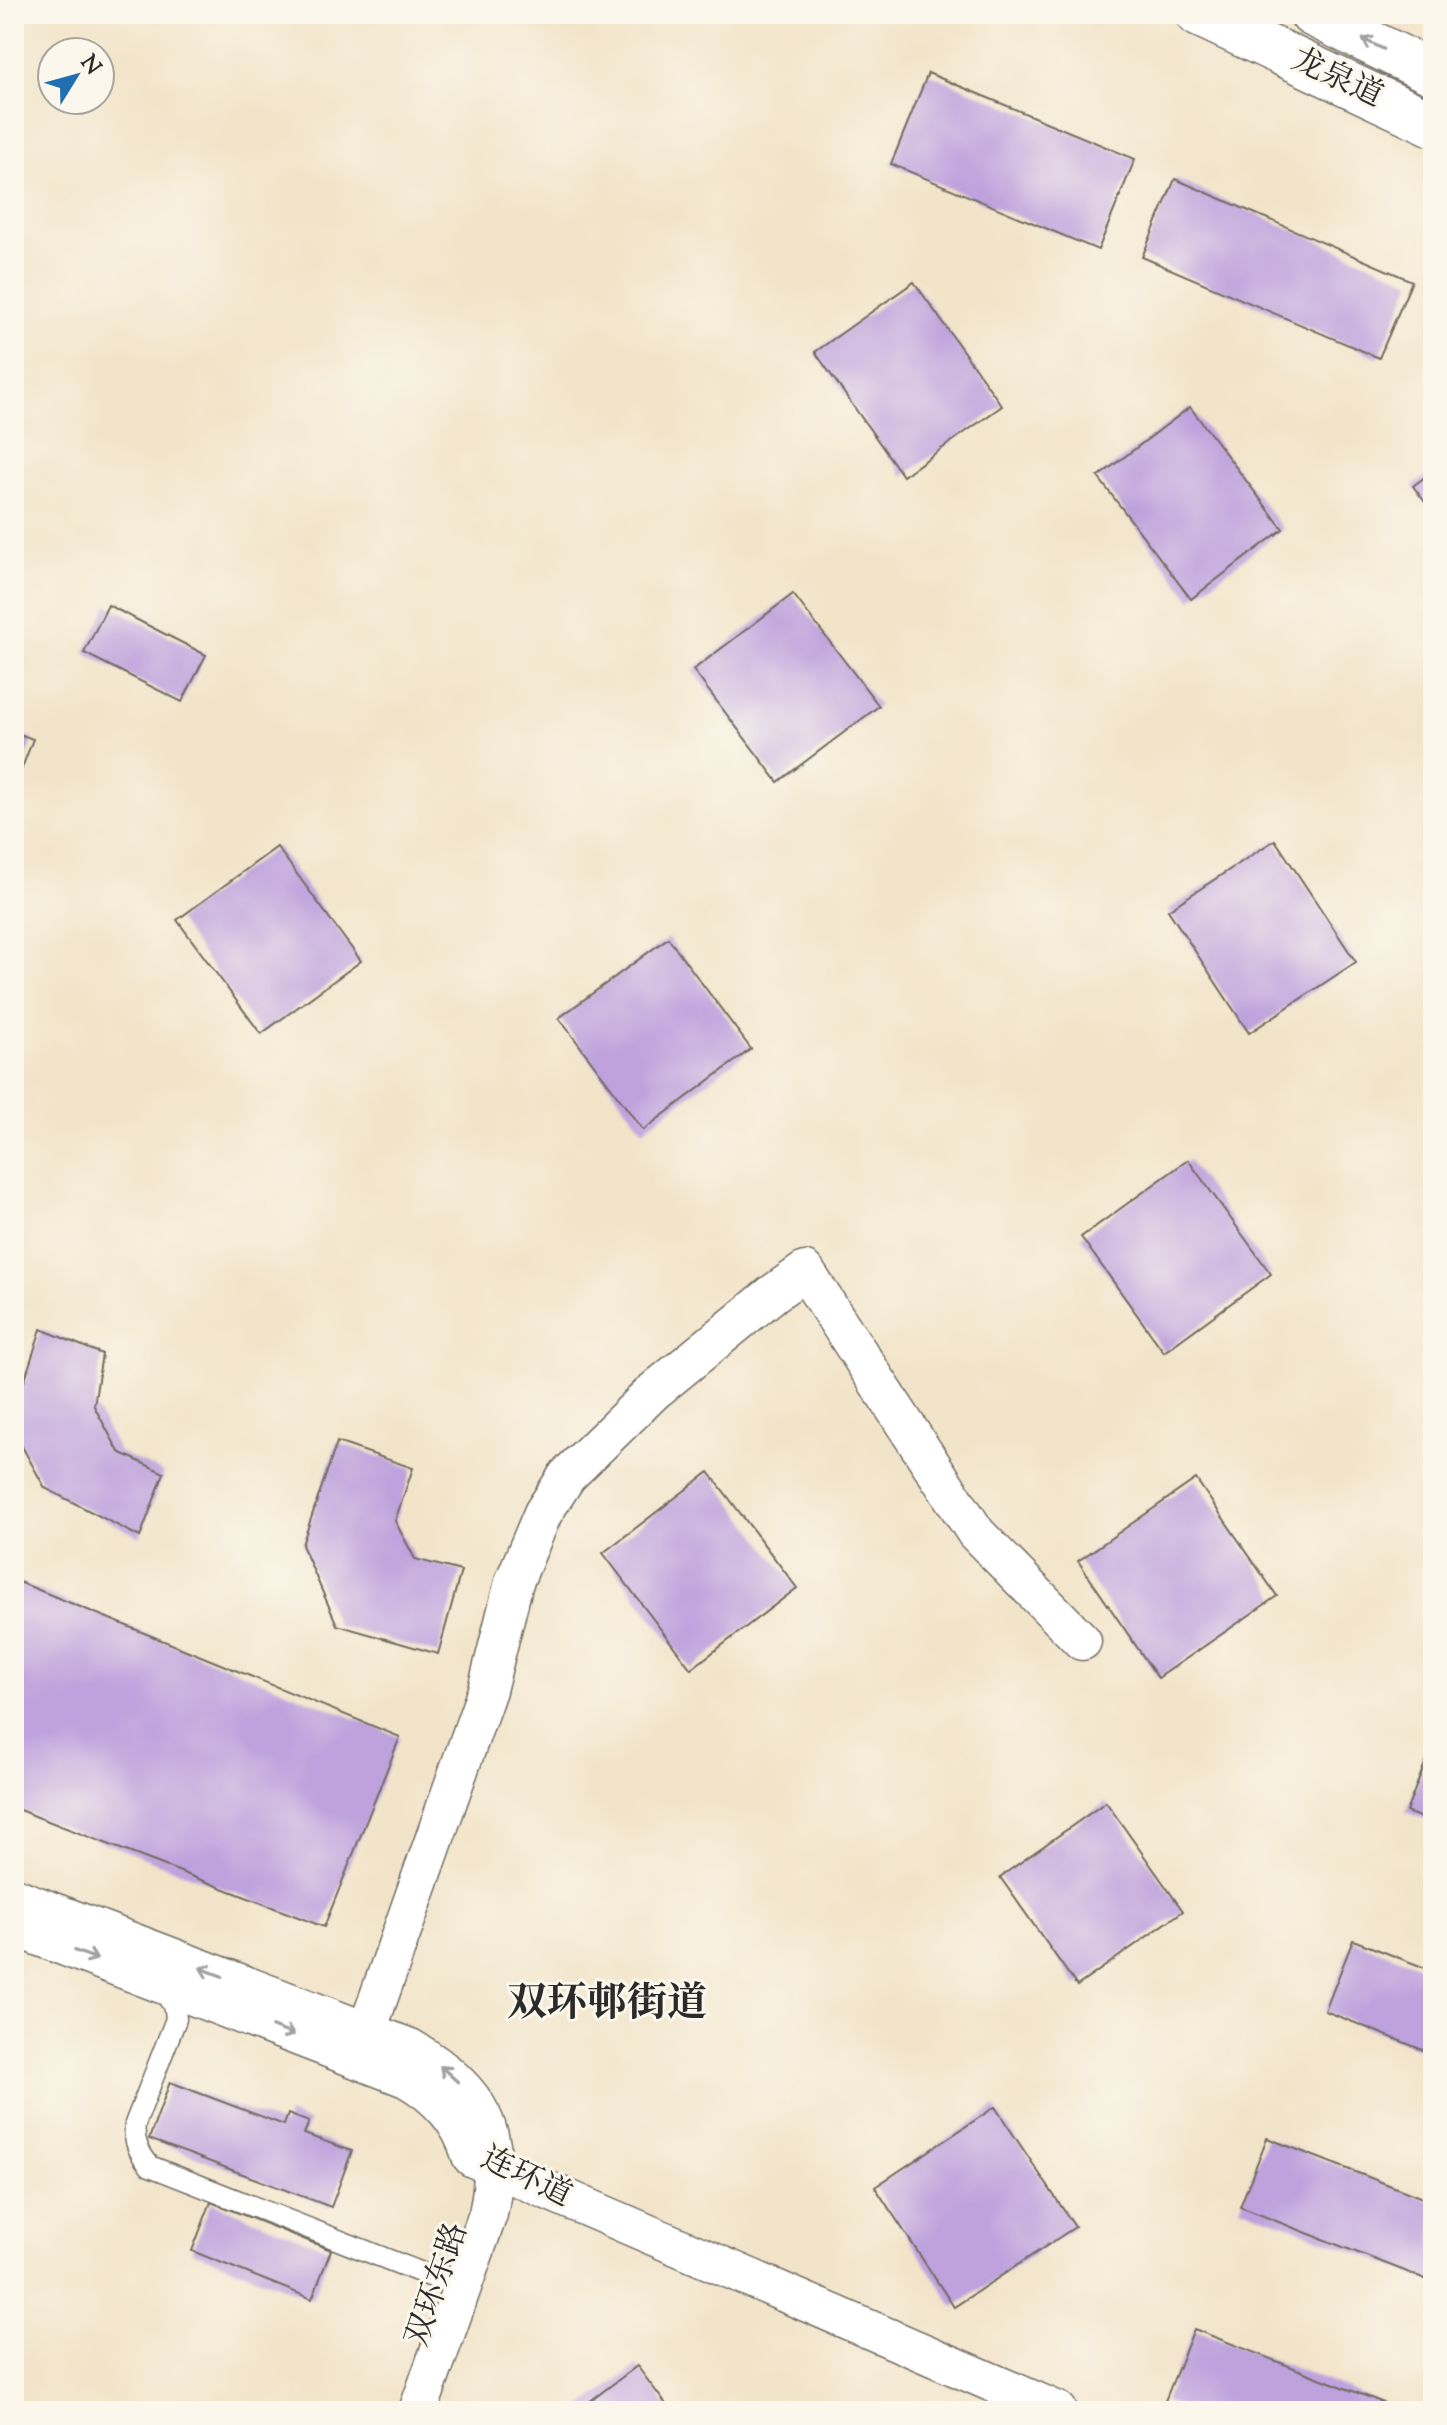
<svg xmlns="http://www.w3.org/2000/svg" width="1447" height="2425" font-family="'Sorts Mill Goudy','Noto Serif SC',serif">
<style>
.building{fill:#bea1dd}
.lines{fill:none;stroke-linecap:round;stroke-linejoin:round}
.service-casing{stroke:#716c62;stroke-width:23}
.minor-casing{stroke:#716c62;stroke-width:41}
.tertiary-casing{stroke:#716c62;stroke-width:47}
.service{stroke:#fff;stroke-width:20}
.minor{stroke:#fff;stroke-width:38}
.tertiary{stroke:#fff;stroke-width:44}
.oneway{stroke:#a0a0a0}
.labels{text-anchor:middle;dominant-baseline:central;stroke-width:6;stroke-linejoin:round;paint-order:stroke}
.street-label{font-size:32px;fill:#2b2b2b;stroke:#fbf7ec}
.district-label{font-size:40px;font-weight:bold;fill:#2b2b2b;stroke:#fbf7ec}
</style>
<rect width="100%" height="100%" fill="#fbf7ec"/>
<filter id="ink" filterUnits="userSpaceOnUse"><feTurbulence type="fractalNoise" baseFrequency=".0125" numOctaves="2"/><feDisplacementMap in="SourceGraphic" scale="16" xChannelSelector="R" yChannelSelector="G"/><feConvolveMatrix kernelMatrix="1 2 1 2 8 2 1 2 1" color-interpolation-filters="sRGB"/></filter>
<filter id="wash" filterUnits="userSpaceOnUse"><feTurbulence type="fractalNoise" baseFrequency=".006" numOctaves="4" result="noise"/><feDisplacementMap in="SourceGraphic" scale="32" xChannelSelector="R" yChannelSelector="G"/><feGaussianBlur stdDeviation="1.8" result="paint"/><feColorMatrix in="noise" values="0 0 0 0 0 0 0 0 0 0 0 0 0 0 0 0 0 1.4 0 .05"/><feComposite in="paint" operator="in"/></filter>
<g filter="url(#wash)">
<rect width="100%" height="100%" fill="#f2e4c9"/>
<g id="blocks">
<g class="building">
<polygon points="928,73 1135,159 1098,250 891,164"/>
<polygon points="1175,179 1412,281 1379,358 1142,257"/>
<polygon points="914,282 1002,406 903,476 815,352"/>
<polygon points="1190,407 1283,529 1191,599 1098,477"/>
<polygon points="1433,471 1433,513 1413,486"/>
<polygon points="793,594 879,706 778,782 693,670"/>
<polygon points="108,605 206,655 182,702 84,653"/>
<polygon points="14,732 33,739 14,789"/>
<polygon points="1275,840 1356,962 1249,1033 1168,910"/>
<polygon points="277,847 361,961 261,1034 177,920"/>
<polygon points="668,938 751,1049 643,1130 559,1018"/>
<polygon points="1188,1160 1271,1274 1164,1352 1081,1237"/>
<polygon points="41,1329 102,1354 94,1406 119,1452 164,1473 140,1537 45,1488 14,1432 14,1413"/>
<polygon points="337,1442 413,1468 395,1521 415,1559 461,1571 438,1654 337,1625 302,1545"/>
<polygon points="709,1472 797,1588 691,1669 603,1553"/>
<polygon points="1196,1479 1277,1596 1158,1678 1078,1561"/>
<polygon points="14,1580 400,1737 324,1927 14,1808"/>
<polygon points="1433,1743 1433,1822 1406,1812"/>
<polygon points="1106,1802 1183,1911 1077,1986 1000,1877"/>
<polygon points="1353,1940 1433,1971 1433,2054 1325,2011"/>
<polygon points="170,2082 284,2125 288,2114 309,2122 304,2134 352,2151 331,2207 149,2139"/>
<polygon points="995,2107 1075,2227 954,2307 875,2187"/>
<polygon points="1267,2138 1433,2202 1433,2282 1240,2207"/>
<polygon points="211,2202 331,2250 312,2299 192,2251"/>
<polygon points="1194,2329 1404,2411 1190,2411 1165,2401"/>
<polygon points="637,2366 671,2411 577,2411"/>
</g>
</g>
</g>
<g filter="url(#ink)">
<use href="#blocks" fill-opacity="0" stroke="#716c62" stroke-width="2"/>
<g class="lines">
<g class="service-casing">
<path id="service" d="M163 1989 175 2009 176 2019 135 2124C133 2141 139 2153 150 2166L440 2280 456 2276 467 2267"/>
</g>
<g class="minor-casing">
<g id="minor">
<path d="M14 1897 410 2048C480 2088 505 2133 488 2214L418 2411"/>
<path d="M14 1927 406 2078C438 2096 461 2121 471 2156"/>
<polyline points="357,2059 487,1690 514,1582 543,1513 567,1476 654,1391 774,1293 805,1271 976,1533 1082,1641"/>
<polyline points="473,2158 1058,2411"/>
</g>
</g>
<g class="tertiary-casing">
<g id="tertiary">
<polyline points="1198,14 1433,124"/>
<polyline points="1312,14 1433,73"/>
</g>
</g>
<use href="#service" class="service"/>
<use href="#minor" class="minor"/>
<use href="#tertiary" class="tertiary"/>
</g>
<defs><path id="oneway-shaft" d="M-6 0H5M1.5-3L5.5 0L1.5 3" fill="none" stroke-width="1.6" stroke-linecap="round" stroke-linejoin="round" transform="scale(2)"/></defs>
<g class="oneway">
<use href="#oneway-shaft" transform="translate(1373 44) rotate(-154)"/>
<use href="#oneway-shaft" transform="translate(86 1955) rotate(21)"/>
<use href="#oneway-shaft" transform="translate(211 1972) rotate(-159)"/>
<use href="#oneway-shaft" transform="translate(283 2031) rotate(21)"/>
<use href="#oneway-shaft" transform="translate(449 2074) rotate(-138)"/>
</g>
</g>
<g class="labels">
<g class="street-label">
<text transform="translate(1337 79) rotate(25)">龙泉道</text>
<text transform="translate(526 2178) rotate(26)">连环道</text>
<text transform="translate(438 2285) rotate(-71)">双环东路</text>
</g>
<g class="district-label">
<text x="607" y="2005">双环邨街道</text>
</g>
</g>
<rect width="1447" height="2425" fill="none" stroke="#fbf7ec" stroke-width="48"/>
<g transform="translate(76 76) rotate(53)"><circle r="38" fill="#fbf7ec" stroke="#a8a59f" stroke-width="2"/>
<path d="M0-6L14 30L0 20L-14 30Z" fill="#1f6fb2"/>
<text y="-12" font-size="22" font-weight="bold" text-anchor="middle" fill="#2b2b2b">N</text>
</g>
</svg>
